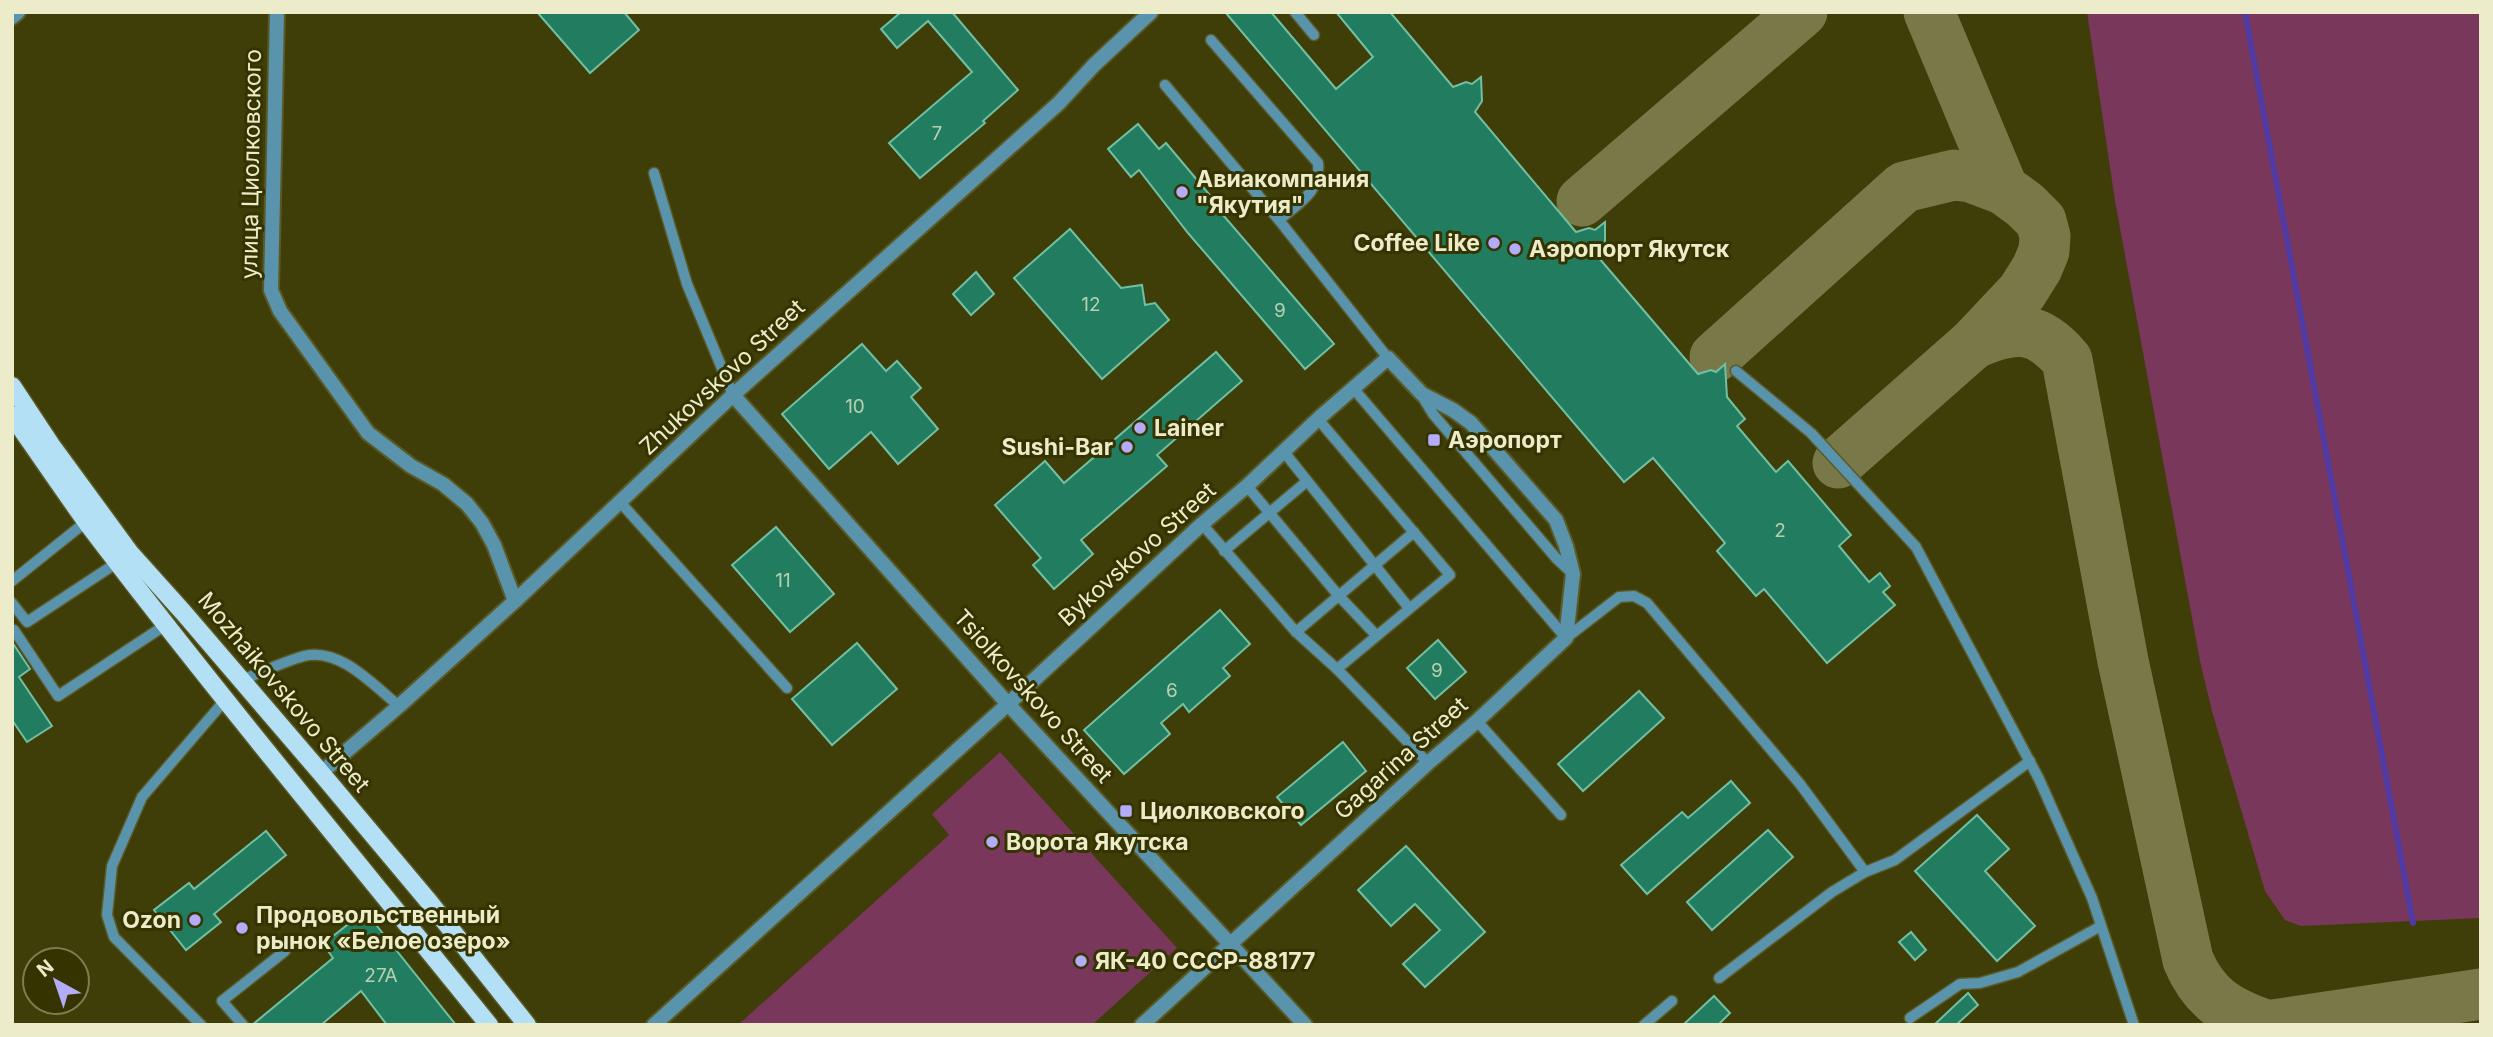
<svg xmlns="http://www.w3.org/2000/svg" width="2493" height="1037" font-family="Inter,sans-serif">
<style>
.green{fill:#79375c}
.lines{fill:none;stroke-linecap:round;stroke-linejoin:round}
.stream{stroke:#513ba2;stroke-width:6}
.taxiway{stroke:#787849;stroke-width:51}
.building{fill:#217c60;stroke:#72c0a3;stroke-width:2}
.lane-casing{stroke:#5b5a27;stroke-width:13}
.street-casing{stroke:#5b5a27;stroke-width:18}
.primary-casing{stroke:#5b5a27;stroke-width:21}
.lane{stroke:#5993ac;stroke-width:10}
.street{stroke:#5993ac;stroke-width:14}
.primary{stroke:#b4e0f5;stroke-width:18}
.poi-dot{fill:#b4acf9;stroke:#353400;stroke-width:2.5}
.labels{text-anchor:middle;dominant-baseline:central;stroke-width:6;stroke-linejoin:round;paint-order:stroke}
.number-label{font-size:19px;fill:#b9d0b0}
.street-label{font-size:23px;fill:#ececcb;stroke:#353400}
.poi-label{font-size:23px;font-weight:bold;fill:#ececcb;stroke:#353400;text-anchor:start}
</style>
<rect width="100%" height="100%" fill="#3f3e08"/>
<g class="green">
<polygon points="2087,12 2481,12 2481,918 2301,926 2285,920 2265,891 2212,711 2200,661 2115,201"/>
<polygon points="1000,752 1177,948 1092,1025 738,1025 949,835 932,814"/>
</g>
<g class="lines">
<polyline class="stream" points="2245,12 2413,923"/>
<g class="taxiway">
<polyline points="1582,201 1802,12"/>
<path d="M1973 344C2013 326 2037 324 2067 360L2123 661 2188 960C2204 998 2227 1012 2265 1025"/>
<polyline points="1715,357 1904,187 1954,175 1971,177 2003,189"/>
<polyline points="1838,463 1973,344 2022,292 2037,268 2044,251 2045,236 2041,221 2025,205 2003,189 1929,12"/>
<polyline points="2273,1025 2481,994"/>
</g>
</g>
<g class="building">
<polygon points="537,12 624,12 639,30 590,73"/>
<polygon points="901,12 952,12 1018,90 983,121 985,123 920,178 889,143 972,72 928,21 897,48 881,29"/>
<polygon points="1225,12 1271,12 1336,89 1373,57 1336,12 1390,12 1453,87 1466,82 1472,84 1481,77 1482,101 1475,112 1576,232 1589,228 1595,230 1605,222 1605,247 1599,258 1698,374 1711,370 1716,372 1725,364 1727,397 1745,419 1737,426 1776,472 1788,461 1851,535 1839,546 1869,582 1880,573 1890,586 1883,592 1895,605 1827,663 1764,589 1756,596 1717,551 1725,543 1653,458 1624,482"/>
<polygon points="1138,124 1159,149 1166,143 1219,206 1217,208 1334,344 1305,369 1188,233 1139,170 1131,177 1108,149"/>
<polygon points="1070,229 1121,288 1142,285 1145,305 1155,303 1169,320 1102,379 1014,278"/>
<polygon points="976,272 994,294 971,315 953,294"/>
<polygon points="862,344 886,371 897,361 921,388 911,397 938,429 898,464 871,432 829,469 782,414"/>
<polygon points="1216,352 1242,381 1157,455 1167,466 1081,540 1093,554 1054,589 1033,565 1041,558 995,505 1045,461 1064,483"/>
<polygon points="776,527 834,594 790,632 732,565"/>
<polygon points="1220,610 1250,644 1223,668 1230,676 1189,712 1183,704 1161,723 1170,734 1124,774 1084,730"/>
<polygon points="1438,640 1466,672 1435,699 1407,668"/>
<polygon points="12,642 30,669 19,677 52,726 27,742 12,720"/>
<polygon points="857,643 897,689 832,745 792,699"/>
<polygon points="1639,691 1664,718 1583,791 1558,764"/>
<polygon points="1343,742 1366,771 1301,825 1277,797"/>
<polygon points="1731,781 1750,803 1647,894 1621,865 1682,812 1688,818"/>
<polygon points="1977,815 2009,849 1985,871 2035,926 1997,961 1915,871"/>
<polygon points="1768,830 1793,857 1712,930 1687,902"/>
<polygon points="266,831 286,855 214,914 221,922 186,950 154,910 189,883 194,889"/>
<polygon points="1406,846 1485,932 1425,987 1403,964 1440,930 1415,904 1391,926 1358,890"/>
<polygon points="365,911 456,1025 387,1025 361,991 321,1025 252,1025 333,958 323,944"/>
<polygon points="1911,932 1926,950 1915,960 1899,942"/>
<polygon points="1968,993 1978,1005 1956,1025 1934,1025"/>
<polygon points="1714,996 1730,1013 1718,1025 1683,1025"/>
</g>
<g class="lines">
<g class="lane-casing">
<g id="lane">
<polyline points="1295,12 1314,35"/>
<path d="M1211 40 1318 163C1321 192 1299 203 1279 220"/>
<polyline points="1165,85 1279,220 1388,358"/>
<polyline points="654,173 687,284 733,395"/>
<polyline points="1736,371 1811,433 1916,547 2039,779 2092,898 2134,1025"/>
<polyline points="1353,388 1566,638 1619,597 1634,596 1647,603 1800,784 1865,872"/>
<polyline points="1422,396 1433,414 1556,558 1573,574"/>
<polyline points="1318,419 1450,575 1337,669"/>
<polyline points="1284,452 1409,608"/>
<polyline points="1247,486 1338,595 1376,635"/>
<polyline points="620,502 787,688"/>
<polyline points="1202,524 1296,632 1337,669 1428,763"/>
<polyline points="1224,551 1306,482"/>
<polyline points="12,581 87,521"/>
<polyline points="12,603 27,622 118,562"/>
<polyline points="14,630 58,696 167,624"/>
<polyline points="1296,632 1414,532"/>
<path d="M242 680C262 672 283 662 304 656 340 647 374 686 399 706"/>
<polyline points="1477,721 1561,815"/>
<polyline points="1719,978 1832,892 1865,872 1895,860 2030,761"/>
<polyline points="1910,1018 1960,984 1980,983 2018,972 2101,926"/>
<polyline points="201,1025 114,937 107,915 112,866 142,797 226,699"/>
<polyline points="243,1025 222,1001 285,951"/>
<polyline points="1644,1025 1672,1001"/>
</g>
</g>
<g class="street-casing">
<g id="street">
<polyline points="277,12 271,290 280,311 368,433 411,466 443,484 467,504 482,523 494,545 515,601"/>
<polyline points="12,17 18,12"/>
<polyline points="733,395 1008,704 1305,1025"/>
<polyline points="321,773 399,706 515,601 733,395 1059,103 1094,65 1151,12"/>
<polyline points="654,1025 1008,704 1202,524 1247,486 1318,419 1388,358 1422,394 1453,410 1471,423 1556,520 1566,546 1573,574 1566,638 1477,721 1428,763 1142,1025"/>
</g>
</g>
<g class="primary-casing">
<g id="primary">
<polyline points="12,386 51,445 130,553 183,612 321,773 430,903 527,1025"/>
<path d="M12 415C37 451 62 488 88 524 217 694 355 859 489 1025"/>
</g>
</g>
<use href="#lane" class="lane"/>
<use href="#street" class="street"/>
<use href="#primary" class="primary"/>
</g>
<g class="poi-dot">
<circle cx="1182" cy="192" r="7"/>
<circle cx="1494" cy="243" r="7"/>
<circle cx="1515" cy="249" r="7"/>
<circle cx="1140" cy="428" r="7"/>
<rect x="1427" y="433" width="14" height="14" rx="3.5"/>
<circle cx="1127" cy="447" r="7"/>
<rect x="1119" y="804" width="14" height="14" rx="3.5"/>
<circle cx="992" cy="842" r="7"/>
<circle cx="195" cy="920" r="7"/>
<circle cx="242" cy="928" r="7"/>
<circle cx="1081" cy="961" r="7"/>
</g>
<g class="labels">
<g class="number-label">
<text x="937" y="133">7</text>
<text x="1091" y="304">12</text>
<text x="1280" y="310">9</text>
<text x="855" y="406">10</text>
<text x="1780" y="530">2</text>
<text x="783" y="580">11</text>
<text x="1437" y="670">9</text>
<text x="1172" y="690">6</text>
<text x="381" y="975">27А</text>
</g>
<g class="street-label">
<text transform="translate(251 164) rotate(-89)">улица Циолковского</text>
<text transform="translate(722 377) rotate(-43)">Zhukovskovo Street</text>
<text transform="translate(1137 554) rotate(-42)">Bykovskovo Street</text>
<text transform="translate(284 692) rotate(50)">Mozhaikovskovo Street</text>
<text transform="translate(1033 696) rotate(48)">Tsiolkovskovo Street</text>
<text transform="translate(1401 758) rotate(-42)">Gagarina Street</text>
</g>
<g class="poi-label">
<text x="1196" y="179">Авиакомпания<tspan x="1196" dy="26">"Якутия"</tspan></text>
<text x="1480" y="243" text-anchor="end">Coffee Like</text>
<text x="1529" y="249">Аэропорт Якутск</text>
<text x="1154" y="428">Lainer</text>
<text x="1448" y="440">Аэропорт</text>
<text x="1113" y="447" text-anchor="end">Sushi-Bar</text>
<text x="1140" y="811">Циолковского</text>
<text x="1006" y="842">Ворота Якутска</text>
<text x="256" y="915">Продовольственный<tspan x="256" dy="26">рынок «Белое озеро»</tspan></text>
<text x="181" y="920" text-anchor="end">Ozon</text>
<text x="1095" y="961">ЯК-40 СССР-88177</text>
</g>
</g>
<rect width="2493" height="1037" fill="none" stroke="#ececcb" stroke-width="28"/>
<g transform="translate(56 981) rotate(320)"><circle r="33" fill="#353400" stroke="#7e7e51" stroke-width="2"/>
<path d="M0-5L12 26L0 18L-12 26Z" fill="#b4acf9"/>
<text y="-10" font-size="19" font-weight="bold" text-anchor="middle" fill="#ececcb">N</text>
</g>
</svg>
